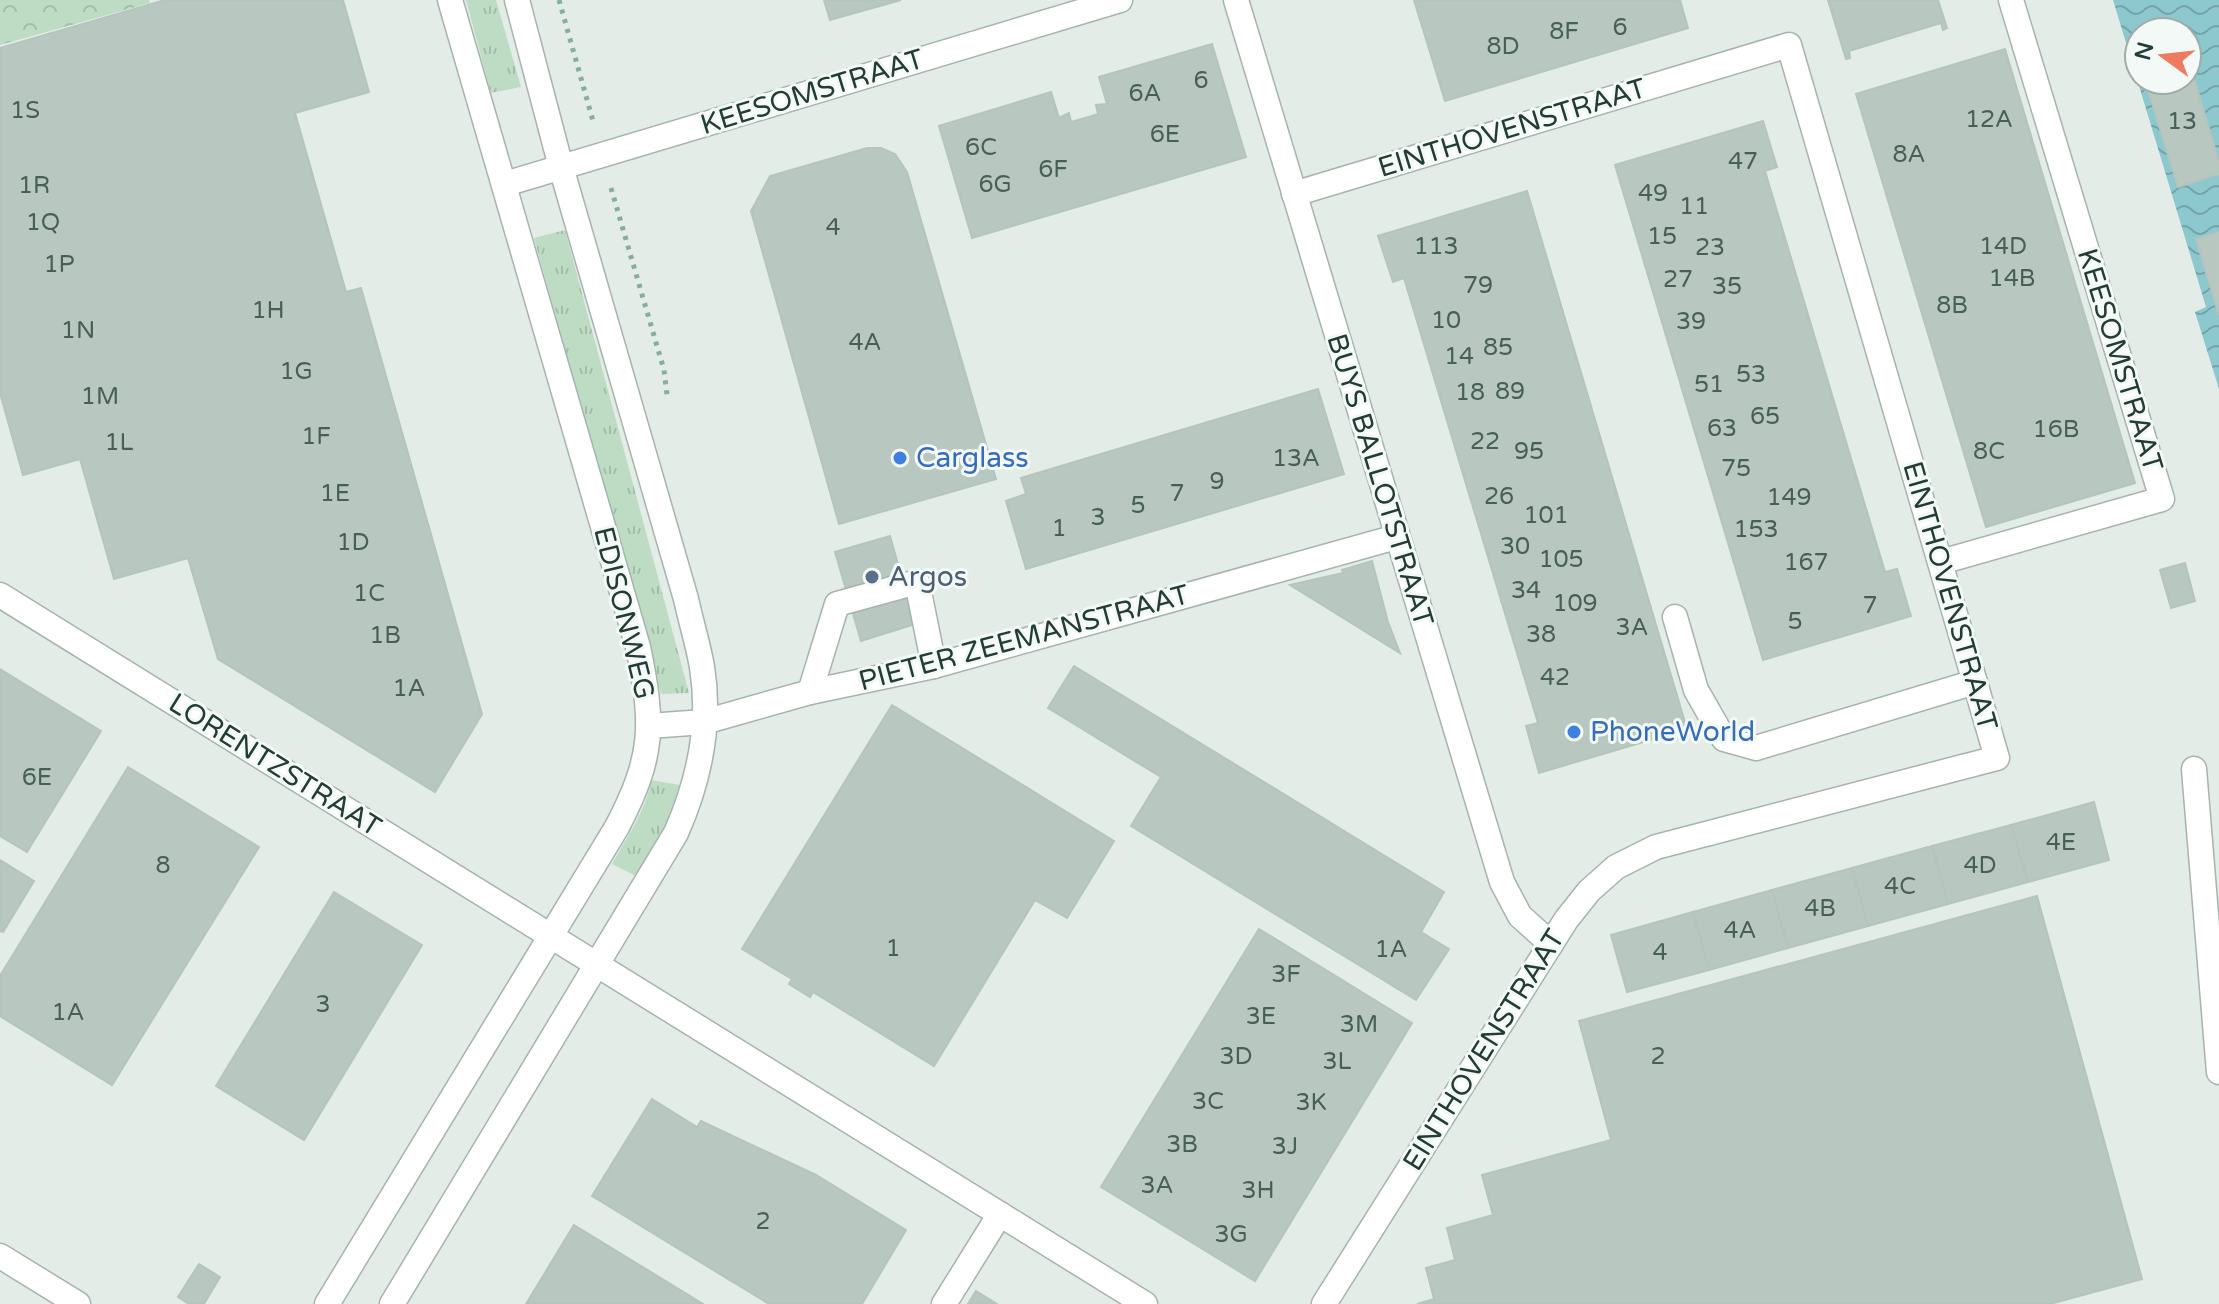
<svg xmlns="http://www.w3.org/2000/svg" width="2219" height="1304" font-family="'Varela Round',sans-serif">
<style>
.grass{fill:url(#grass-tufts)}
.forest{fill:url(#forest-crowns)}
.water{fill:url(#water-waves);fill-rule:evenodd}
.building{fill:#b8c7c0;stroke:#b5c5be;stroke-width:2}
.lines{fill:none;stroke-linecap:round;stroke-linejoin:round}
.minor-casing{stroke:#a6b4ae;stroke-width:27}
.path{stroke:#85ae9f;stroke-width:5;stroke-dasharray:4 6;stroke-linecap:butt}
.minor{stroke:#fff;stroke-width:24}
.shop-dot{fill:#3f7fe0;stroke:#f3f9f6;stroke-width:3}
.service-dot{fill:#5c6f8a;stroke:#f3f9f6;stroke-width:3}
.labels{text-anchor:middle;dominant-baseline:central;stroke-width:6;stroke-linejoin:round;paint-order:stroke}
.number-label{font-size:24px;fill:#485f57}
.street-label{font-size:28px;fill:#233c34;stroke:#f3f9f6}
.shop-label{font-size:28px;fill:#366cbe;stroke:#f3f9f6;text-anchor:start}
.service-label{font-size:28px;fill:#4e5e75;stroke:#f3f9f6;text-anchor:start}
</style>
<defs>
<pattern id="grass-tufts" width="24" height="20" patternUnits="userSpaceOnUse" patternTransform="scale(2)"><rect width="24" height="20" fill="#bddcc3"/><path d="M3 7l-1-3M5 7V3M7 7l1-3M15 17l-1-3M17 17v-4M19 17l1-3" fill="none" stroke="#a2bea8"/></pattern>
<pattern id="forest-crowns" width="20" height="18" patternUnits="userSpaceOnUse" patternTransform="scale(2)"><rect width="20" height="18" fill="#bddcc3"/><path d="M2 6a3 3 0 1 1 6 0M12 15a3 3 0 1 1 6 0" fill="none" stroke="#a2bea8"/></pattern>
<pattern id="water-waves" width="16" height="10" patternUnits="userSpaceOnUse" patternTransform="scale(2)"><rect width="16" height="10" fill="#8dc8ce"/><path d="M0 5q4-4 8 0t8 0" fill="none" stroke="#73a4a8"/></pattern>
</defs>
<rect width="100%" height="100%" fill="#e3ece7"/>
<g class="grass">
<polygon points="466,0 496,0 521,87 491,93"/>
<polygon points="565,230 689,693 661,694 534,238"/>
<path d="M651 780 680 785 666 824 636 876 612 864C627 837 646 811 651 780Z"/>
</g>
<polygon class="forest" points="0,0 149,0 150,3 0,45"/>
<path class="water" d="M2113 0H2219V389L2195 312 2206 307ZM2139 32H2187V80H2139Z"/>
<g class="building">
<polygon points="165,0 343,0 369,92 295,113 346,292 361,288 482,714 435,792 218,659 188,558 114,579 80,459 23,475 0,393 0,48"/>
<polygon points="824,0 901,0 830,20"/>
<polygon points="1414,0 1680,0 1688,28 1445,101"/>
<polygon points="1828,0 1938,0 1947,28 1943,30 1941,23 1849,51 1850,58 1846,59"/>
<polygon points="1212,44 1246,157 972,238 939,126 1051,92 1059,118 1069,113 1071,122 1092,116 1098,114 1096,105 1107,104 1099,77"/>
<polygon points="2005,49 2135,483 1986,527 1856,94"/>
<polygon points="2187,55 2219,162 2219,174 2178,187 2145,80 2187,80"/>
<polygon points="1763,121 1777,167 1765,171 1885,572 1897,569 1911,616 1763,660 1615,165"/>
<polygon points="867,148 881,148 895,154 907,172 996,479 839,524 751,211 770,176"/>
<polygon points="1527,191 1687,729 1539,773 1526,726 1538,723 1404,278 1393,282 1378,236"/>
<polygon points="2219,232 2219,315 2196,239"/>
<polygon points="1318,389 1344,474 1026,569 1006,501 1026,494 1021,478"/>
<polygon points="890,536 915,624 861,641 835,552"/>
<polygon points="1372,561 1388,622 1400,653 1290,585 1343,573 1342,570"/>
<polygon points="2185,563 2195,601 2171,608 2160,570"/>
<polygon points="1074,666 1444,892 1421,932 1449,949 1416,1000 1131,826 1161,777 1048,708"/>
<polygon points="0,669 101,731 27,852 0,836"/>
<polygon points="892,705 1114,841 1067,918 1035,900 934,1066 813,992 810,997 789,984 792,979 742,949"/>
<polygon points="128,767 259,847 112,1085 0,1016 0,976"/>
<polygon points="2094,802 2109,860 2028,882 2011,825"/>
<polygon points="2011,825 2028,882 1948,904 1932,846"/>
<polygon points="1932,846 1948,904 1868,926 1852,868"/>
<polygon points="0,860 34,881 3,932 0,931"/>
<polygon points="1852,868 1868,926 1788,948 1772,890"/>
<polygon points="1772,890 1788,948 1709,970 1693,912"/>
<polygon points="334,892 422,945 304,1140 216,1086"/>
<polygon points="2037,896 2142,1279 2050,1304 1417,1304 1434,1299 1426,1268 1455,1260 1447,1228 1493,1215 1482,1175 1611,1140 1579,1021"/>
<polygon points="1693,912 1709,970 1627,992 1611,935"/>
<polygon points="1259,929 1412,1023 1255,1281 1101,1187"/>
<polygon points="652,1099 697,1127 701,1121 816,1175 906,1230 862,1304 769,1304 592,1196"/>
<polygon points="574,1225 703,1304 526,1304"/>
<polygon points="199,1264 220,1277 204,1304 189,1304 178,1297"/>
<polygon points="976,1291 997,1304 968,1304"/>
</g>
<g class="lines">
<g class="minor-casing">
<g id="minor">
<polyline points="1236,0 1502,882 1520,916 1551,944"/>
<polyline points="505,184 1120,0"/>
<polyline points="1294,194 1789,45 1997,758 1656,847 1616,867 1589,891 1566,920 1324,1304"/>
<polyline points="1941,562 2162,499 2011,0"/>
<polyline points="0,595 1145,1304"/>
<polyline points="1675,617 1696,690 1724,739 1756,748 1975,682"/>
<polyline points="810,692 837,604 917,582 934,666"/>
<polyline points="649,726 704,722 810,692 934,666 1396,537"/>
<polyline points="2194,769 2219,1072"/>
<polyline points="0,1256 78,1304"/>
<path d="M327 1304 617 827C654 756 654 725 638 647L450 0"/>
<path d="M392 1304 676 833C699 781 711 723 702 667 698 644 691 622 686 599L561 167 517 0"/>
<polyline points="944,1304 1000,1214"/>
</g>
</g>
<g class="path">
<polyline points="559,0 593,121"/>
<polyline points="611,188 664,370 667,395"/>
</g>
<use href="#minor" class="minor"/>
</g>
<g class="shop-dot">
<circle cx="900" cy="458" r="8"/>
<circle cx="1574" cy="732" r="8"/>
</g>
<circle class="service-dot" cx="872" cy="577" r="8"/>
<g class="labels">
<g class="number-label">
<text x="1620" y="27">6</text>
<text x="1564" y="31">8F</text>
<text x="1503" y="46">8D</text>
<text x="1201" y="80">6</text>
<text x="1145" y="93">6A</text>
<text x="25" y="110">1S</text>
<text x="1989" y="119">12A</text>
<text x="2182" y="121">13</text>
<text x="1165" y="134">6E</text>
<text x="981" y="147">6C</text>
<text x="1909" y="154">8A</text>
<text x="1743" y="161">47</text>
<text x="1053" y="169">6F</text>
<text x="995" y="184">6G</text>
<text x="34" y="185">1R</text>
<text x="1653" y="193">49</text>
<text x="1694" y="206">11</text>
<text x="43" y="222">1Q</text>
<text x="833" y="227">4</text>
<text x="1662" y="236">15</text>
<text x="1436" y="246">113</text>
<text x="2003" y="246">14D</text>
<text x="1710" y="247">23</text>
<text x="59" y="264">1P</text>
<text x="2012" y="278">14B</text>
<text x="1678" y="279">27</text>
<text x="1478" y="285">79</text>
<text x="1727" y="286">35</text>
<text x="1952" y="305">8B</text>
<text x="268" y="310">1H</text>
<text x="1446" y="320">10</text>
<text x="1691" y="321">39</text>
<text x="78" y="330">1N</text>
<text x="865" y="342">4A</text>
<text x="1498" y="347">85</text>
<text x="1459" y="356">14</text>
<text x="296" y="371">1G</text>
<text x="1751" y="374">53</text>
<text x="1709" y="384">51</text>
<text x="1510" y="391">89</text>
<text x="1470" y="392">18</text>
<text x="100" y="396">1M</text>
<text x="1765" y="416">65</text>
<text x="1722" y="428">63</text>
<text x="2056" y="429">16B</text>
<text x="316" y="436">1F</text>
<text x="1485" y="441">22</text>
<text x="119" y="442">1L</text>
<text x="1529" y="451">95</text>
<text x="1989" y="451">8C</text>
<text x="1296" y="458">13A</text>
<text x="1736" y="468">75</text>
<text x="1217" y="481">9</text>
<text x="335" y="493">1E</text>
<text x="1177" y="493">7</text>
<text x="1499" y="496">26</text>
<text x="1789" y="497">149</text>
<text x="1138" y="505">5</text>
<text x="1546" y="515">101</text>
<text x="1098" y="517">3</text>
<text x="1059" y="528">1</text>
<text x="1756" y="529">153</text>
<text x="353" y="542">1D</text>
<text x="1515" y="546">30</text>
<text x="1561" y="559">105</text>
<text x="1806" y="562">167</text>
<text x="1526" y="590">34</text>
<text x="369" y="593">1C</text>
<text x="1575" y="603">109</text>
<text x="1870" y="605">7</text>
<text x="1795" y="621">5</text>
<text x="1632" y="627">3A</text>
<text x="1541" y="634">38</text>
<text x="385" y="635">1B</text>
<text x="1555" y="677">42</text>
<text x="409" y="688">1A</text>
<text x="37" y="777">6E</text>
<text x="2061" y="842">4E</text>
<text x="163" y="865">8</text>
<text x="1980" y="865">4D</text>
<text x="1900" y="886">4C</text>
<text x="1820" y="908">4B</text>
<text x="1740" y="930">4A</text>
<text x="893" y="948">1</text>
<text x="1391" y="949">1A</text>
<text x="1660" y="952">4</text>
<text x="1286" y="974">3F</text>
<text x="323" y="1004">3</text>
<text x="68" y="1012">1A</text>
<text x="1261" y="1016">3E</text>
<text x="1359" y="1024">3M</text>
<text x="1236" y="1056">3D</text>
<text x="1658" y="1056">2</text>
<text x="1337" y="1061">3L</text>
<text x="1208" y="1101">3C</text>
<text x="1311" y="1102">3K</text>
<text x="1182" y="1144">3B</text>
<text x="1285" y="1146">3J</text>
<text x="1157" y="1185">3A</text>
<text x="1258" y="1190">3H</text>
<text x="763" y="1221">2</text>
<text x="1231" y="1234">3G</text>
</g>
<g class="street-label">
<text transform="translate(812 92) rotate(-17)">KEESOMSTRAAT</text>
<text transform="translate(1512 128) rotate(-17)">EINTHOVENSTRAAT</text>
<text transform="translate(2120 360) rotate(73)">KEESOMSTRAAT</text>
<text transform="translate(1380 480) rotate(73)">BUYS BALLOTSTRAAT</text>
<text transform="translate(1950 596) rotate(74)">EINTHOVENSTRAAT</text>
<text transform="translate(624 613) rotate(76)">EDISONWEG</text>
<text transform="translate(1024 638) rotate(-15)">PIETER ZEEMANSTRAAT</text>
<text transform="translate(275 765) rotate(32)">LORENTZSTRAAT</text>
<text transform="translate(1484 1050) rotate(-58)">EINTHOVENSTRAAT</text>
</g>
<g class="shop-label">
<text x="916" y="458">Carglass</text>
<text x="1590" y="732">PhoneWorld</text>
</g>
<g class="service-label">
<text x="888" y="577">Argos</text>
</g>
</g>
<g transform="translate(2163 56) rotate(285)"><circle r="38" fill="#f3f9f6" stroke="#a0ada8" stroke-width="2"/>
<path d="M0-6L14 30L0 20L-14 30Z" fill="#ec7b61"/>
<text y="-12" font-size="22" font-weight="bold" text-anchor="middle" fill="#233c34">N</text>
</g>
</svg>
